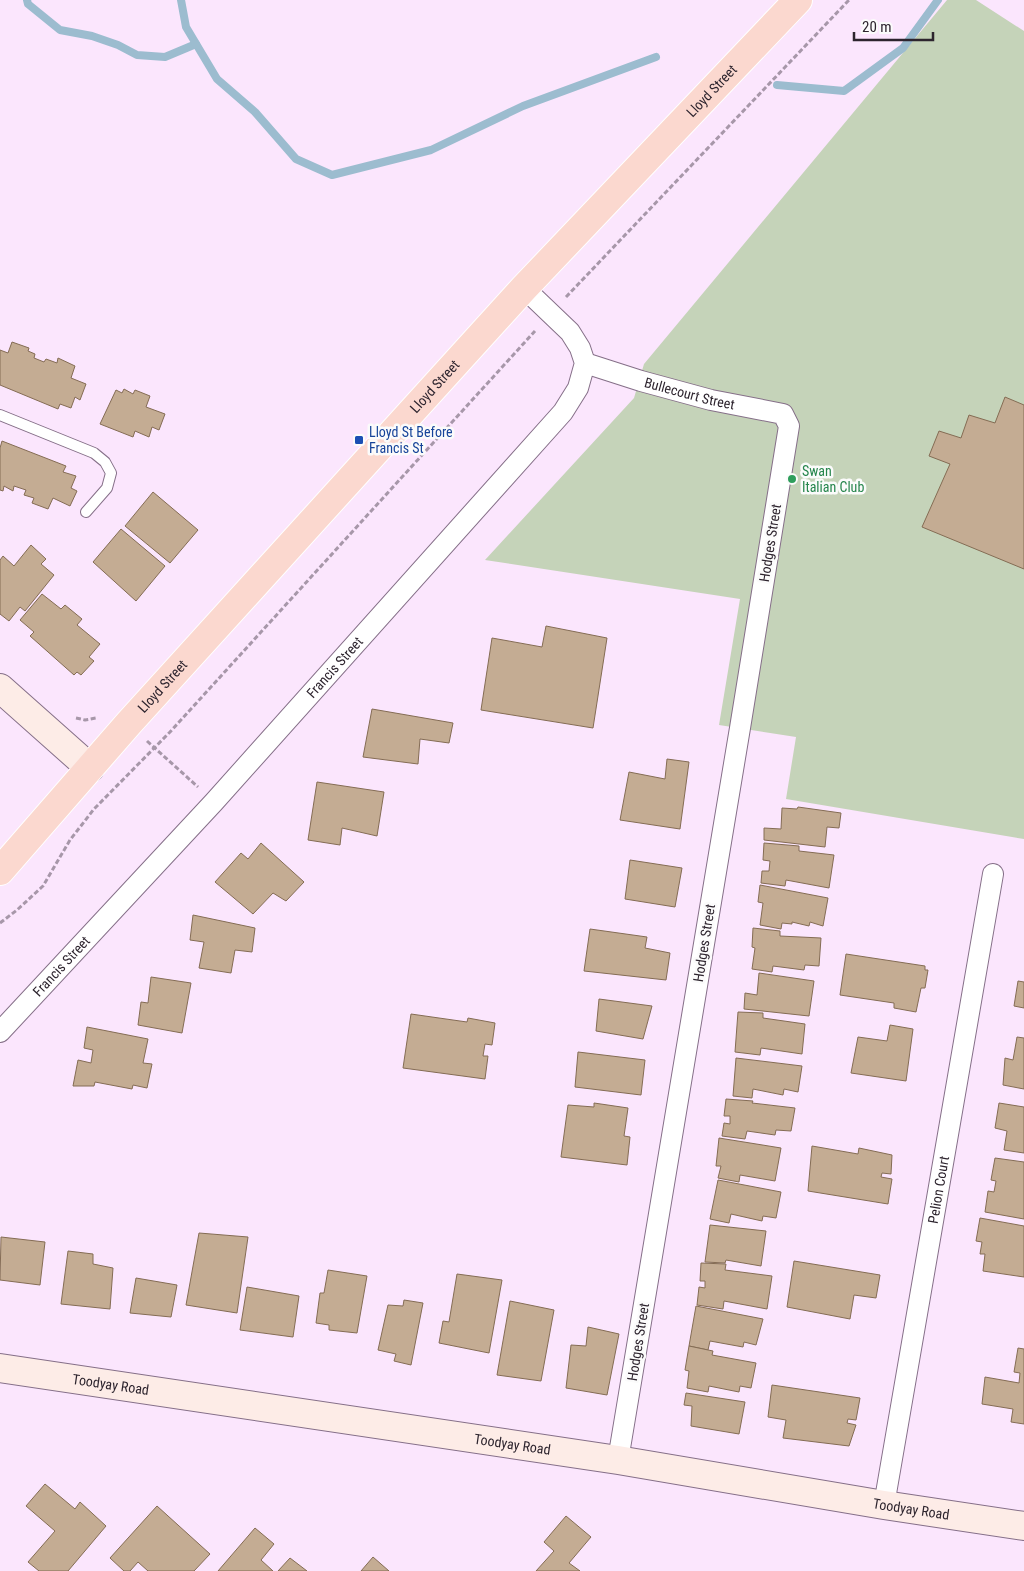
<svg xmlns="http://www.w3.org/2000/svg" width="1024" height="1571" font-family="'Roboto Condensed',sans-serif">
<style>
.green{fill:#c5d3b9}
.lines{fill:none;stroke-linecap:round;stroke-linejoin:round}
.stream{stroke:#9cbccf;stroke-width:8}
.building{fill:#c4ac93;stroke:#846c54}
.lane-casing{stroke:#856f88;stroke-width:12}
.street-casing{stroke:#856f88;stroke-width:22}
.secondary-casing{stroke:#856f88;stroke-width:30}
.primary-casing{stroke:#fff;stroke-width:30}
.path{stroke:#a797a9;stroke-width:3;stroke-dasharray:5 2.5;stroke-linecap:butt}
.lane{stroke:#fff;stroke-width:10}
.street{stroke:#fff;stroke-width:20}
.secondary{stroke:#fdece7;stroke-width:28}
.primary{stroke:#fbd8cf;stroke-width:28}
.transit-dot{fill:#1a4fb4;stroke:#fbfbfb;stroke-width:2}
.leisure-dot{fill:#2e9e5b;stroke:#fbfbfb;stroke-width:2}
.labels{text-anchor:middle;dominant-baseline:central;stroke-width:5;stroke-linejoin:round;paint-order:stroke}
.street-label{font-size:14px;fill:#2d242e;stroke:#fbfbfb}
.transit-label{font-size:14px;fill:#164399;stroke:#fbfbfb;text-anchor:start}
.leisure-label{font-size:14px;fill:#27864d;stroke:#fbfbfb;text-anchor:start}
</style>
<rect width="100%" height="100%" fill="#fbe6fd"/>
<polygon class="green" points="947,0 976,0 1024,31 1024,839 786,799 796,737 719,725 740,599 485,560 634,398 644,364"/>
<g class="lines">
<g class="stream">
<polyline points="27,0 28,4 60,30 92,36 118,45 137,55 165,57 196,44"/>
<polyline points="181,0 186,27 217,79 255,112 296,159 332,175 431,150 523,106 656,57"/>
<polyline points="777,85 844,91 903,48 938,0"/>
</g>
</g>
<g class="building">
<polygon points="12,342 29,348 28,351 35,354 34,358 44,362 46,359 57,363 58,358 75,366 71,378 86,384 80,400 75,397 71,408 60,404 58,409 0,385 0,350 8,353"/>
<polygon points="124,389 133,394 135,390 150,396 146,407 165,414 159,430 152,427 149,437 135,431 133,437 100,424 116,390 122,393"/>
<polygon points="1005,397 1024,405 1024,569 922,527 950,464 929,456 939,431 961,438 969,415 995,423"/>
<polygon points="2,441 66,466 63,472 76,476 71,488 77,491 70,506 53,498 48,509 32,503 34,498 24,495 26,490 14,486 13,491 4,486 3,491 0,490 0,448"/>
<polygon points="153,492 198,530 170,563 125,526"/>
<polygon points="121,529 165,566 136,601 93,562"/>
<polygon points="31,545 46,559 41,564 54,575 25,611 20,607 9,621 0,614 0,560 3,556 14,566"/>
<polygon points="42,594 61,609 65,605 82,619 77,625 100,644 89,657 94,661 81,675 77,672 74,675 30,636 34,632 20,620"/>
<polygon points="546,626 607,638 593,728 481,710 492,638 542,647"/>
<polygon points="372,709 453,723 449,743 420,739 418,764 363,757"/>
<polygon points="667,759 689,762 680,829 620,820 629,772 665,779"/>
<polygon points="317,782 384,792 377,836 342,828 340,845 308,840"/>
<polygon points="798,807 841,813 839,828 827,827 825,847 764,840 764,828 781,829 782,808 797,809"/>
<polygon points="261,843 304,882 286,901 273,893 253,914 215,882 241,853 248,859"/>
<polygon points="764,843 799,846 799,851 834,855 829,888 786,880 785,886 761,883 762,871 769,871 770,861 763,860"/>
<polygon points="630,860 682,868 675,907 625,899"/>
<polygon points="760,885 828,898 823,926 810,922 809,926 792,922 792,924 782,923 781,929 760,925 763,903 758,902"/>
<polygon points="193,915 255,928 252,952 235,950 231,973 199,968 204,942 190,940"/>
<polygon points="753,928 780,931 780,936 821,938 819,966 805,965 804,970 773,966 772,972 752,969 755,948 752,947"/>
<polygon points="590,929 647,937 645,948 670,953 666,980 584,971"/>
<polygon points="846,954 925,966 925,970 928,970 925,988 921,988 916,1012 894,1008 894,1003 840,995"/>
<polygon points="759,973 814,981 809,1016 744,1009 745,993 757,995"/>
<polygon points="151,977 191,983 182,1033 138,1025 141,1002 148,1003"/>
<polygon points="1018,981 1024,982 1024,1008 1014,1006"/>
<polygon points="599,999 652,1006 643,1039 596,1031"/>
<polygon points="738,1012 763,1013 763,1018 805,1024 802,1054 761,1048 760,1055 735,1052"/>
<polygon points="411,1014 467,1022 468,1018 495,1023 492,1045 485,1044 483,1056 488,1056 485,1079 403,1068"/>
<polygon points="890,1025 913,1029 906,1081 851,1073 858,1037 887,1041"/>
<polygon points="87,1027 148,1039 143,1063 152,1064 147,1088 133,1085 132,1089 95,1082 94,1086 73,1086 78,1060 91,1063 93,1050 84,1048"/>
<polygon points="1017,1037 1024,1038 1024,1089 1003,1085 1005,1058 1013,1060"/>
<polygon points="578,1052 645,1060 641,1095 575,1087"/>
<polygon points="736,1058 802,1066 798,1092 784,1089 783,1095 753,1089 752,1098 733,1096"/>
<polygon points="726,1099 753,1101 752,1103 795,1108 791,1131 776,1130 775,1135 747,1131 745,1139 722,1136 724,1123 730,1124 730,1116 724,1116"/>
<polygon points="594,1103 628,1108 624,1136 630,1137 627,1165 561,1157 568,1105 594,1107"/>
<polygon points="999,1103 1024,1107 1024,1153 1004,1150 1007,1131 995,1128"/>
<polygon points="719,1138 781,1148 775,1181 740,1175 739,1182 718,1178 721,1166 716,1166"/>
<polygon points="812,1146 858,1154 859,1148 892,1155 891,1174 882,1173 881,1177 892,1179 888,1204 808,1191"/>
<polygon points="995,1158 1024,1162 1024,1219 985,1212 988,1191 994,1192 996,1181 991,1180"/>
<polygon points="718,1180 781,1192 776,1218 763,1216 762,1221 731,1214 729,1223 710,1219"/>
<polygon points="980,1218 1024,1226 1024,1277 983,1271 985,1254 980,1254 982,1242 976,1241"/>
<polygon points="710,1225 766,1231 761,1266 726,1260 725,1263 705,1262"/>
<polygon points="199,1233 248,1237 237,1313 186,1305"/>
<polygon points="1,1237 45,1242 40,1285 0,1280"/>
<polygon points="68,1251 93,1254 93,1264 113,1268 110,1309 61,1304"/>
<polygon points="794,1261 880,1275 876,1298 854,1295 850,1319 787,1307"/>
<polygon points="701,1263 726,1264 725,1270 772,1276 767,1309 724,1301 723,1309 697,1305 699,1287 705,1288 705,1281 700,1281"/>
<polygon points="328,1270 367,1276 357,1333 329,1330 329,1325 316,1323 320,1293 324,1293"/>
<polygon points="457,1274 502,1280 489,1353 439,1343 443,1321 449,1322"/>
<polygon points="136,1278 177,1285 171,1317 130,1313"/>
<polygon points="247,1287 299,1296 293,1337 240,1330"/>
<polygon points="404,1300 423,1303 411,1365 394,1361 396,1354 378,1350 388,1305 403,1306"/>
<polygon points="510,1301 554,1310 541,1381 497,1375"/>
<polygon points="696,1306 763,1319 756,1345 744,1342 743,1347 710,1341 708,1350 689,1346"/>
<polygon points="588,1327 619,1334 607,1395 566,1388 571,1345 586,1346"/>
<polygon points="689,1346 713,1351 712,1355 756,1363 751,1388 740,1386 739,1392 709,1386 708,1392 687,1388 689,1371 685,1370"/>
<polygon points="1018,1348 1024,1349 1024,1424 1011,1422 1013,1409 982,1404 985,1377 1019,1383 1020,1373 1014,1372"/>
<polygon points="772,1385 860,1398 856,1420 848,1419 847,1423 856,1425 849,1446 783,1438 786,1420 768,1417"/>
<polygon points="686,1393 745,1402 739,1434 691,1426 692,1406 684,1405"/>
<polygon points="45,1484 75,1509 80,1502 106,1526 68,1571 39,1571 28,1562 55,1531 26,1506"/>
<polygon points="157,1506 210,1554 194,1571 148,1571 138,1562 130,1571 124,1571 110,1558"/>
<polygon points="566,1516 591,1537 569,1563 580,1571 536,1571 554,1551 544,1542"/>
<polygon points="255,1528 274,1544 261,1560 273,1571 218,1571"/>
<polygon points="373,1557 389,1571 361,1571"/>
<polygon points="290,1558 307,1571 278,1571"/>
</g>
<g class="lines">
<g class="lane-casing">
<polyline id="lane" points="0,415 94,453 105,462 111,473 107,488 86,512"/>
</g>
<g class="street-casing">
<g id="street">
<path id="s1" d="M585 363 641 381 711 400 783 414 789 426 740 728 618 1460"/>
<path id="s2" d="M0 1032 214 802 563 412 578 388 585 363 580 348 570 332 524 288"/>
<path id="s3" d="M884 1505 993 874"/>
</g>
</g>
<g class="secondary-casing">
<g id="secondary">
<polyline points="0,688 90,768"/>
<path id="s4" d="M0 1368 618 1460 884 1505 1024 1526"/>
</g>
</g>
<g class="primary-casing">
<g id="primary">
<path id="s5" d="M0 871 129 723 524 288 798 0"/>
</g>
</g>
<g class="path">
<polyline points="566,297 849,0"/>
<polyline points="76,718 85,720 96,718"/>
<polyline points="147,741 198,787"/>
<polyline points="0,923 17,910 43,886 70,840 94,809 170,732 535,331"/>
</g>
<use href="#lane" class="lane"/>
<use href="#street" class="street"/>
<use href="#secondary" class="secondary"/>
<use href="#primary" class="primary"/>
</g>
<rect class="transit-dot" x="354" y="435" width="10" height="10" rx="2.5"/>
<circle class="leisure-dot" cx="792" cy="479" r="5"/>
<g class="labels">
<g class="street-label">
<text stroke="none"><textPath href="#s5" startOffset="1056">Lloyd Street</textPath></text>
<text stroke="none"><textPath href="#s5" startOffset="651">Lloyd Street</textPath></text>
<text stroke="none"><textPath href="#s1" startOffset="109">Bullecourt Street</textPath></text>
<text transform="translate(770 543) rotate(-81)">Hodges Street</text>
<text stroke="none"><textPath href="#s2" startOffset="495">Francis Street</textPath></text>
<text stroke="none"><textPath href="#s5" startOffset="246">Lloyd Street</textPath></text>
<text transform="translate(704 943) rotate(-81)">Hodges Street</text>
<text stroke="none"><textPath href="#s2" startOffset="90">Francis Street</textPath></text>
<text stroke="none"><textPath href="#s3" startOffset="320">Pelion Court</textPath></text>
<text transform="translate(638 1342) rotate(-81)">Hodges Street</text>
<text stroke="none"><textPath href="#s4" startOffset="112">Toodyay Road</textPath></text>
<text stroke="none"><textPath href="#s4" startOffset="518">Toodyay Road</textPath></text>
<text stroke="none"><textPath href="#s4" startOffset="922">Toodyay Road</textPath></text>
</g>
<g class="transit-label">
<text x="369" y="432">Lloyd St Before<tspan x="369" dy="16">Francis St</tspan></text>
</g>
<g class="leisure-label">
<text x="802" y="471">Swan<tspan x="802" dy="16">Italian Club</tspan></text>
</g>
</g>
<path d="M854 32v8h79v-8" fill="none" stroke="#2d242e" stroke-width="2.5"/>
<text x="862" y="32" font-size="15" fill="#2d242e" stroke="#fbfbfb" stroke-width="4" paint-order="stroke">20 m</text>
</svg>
